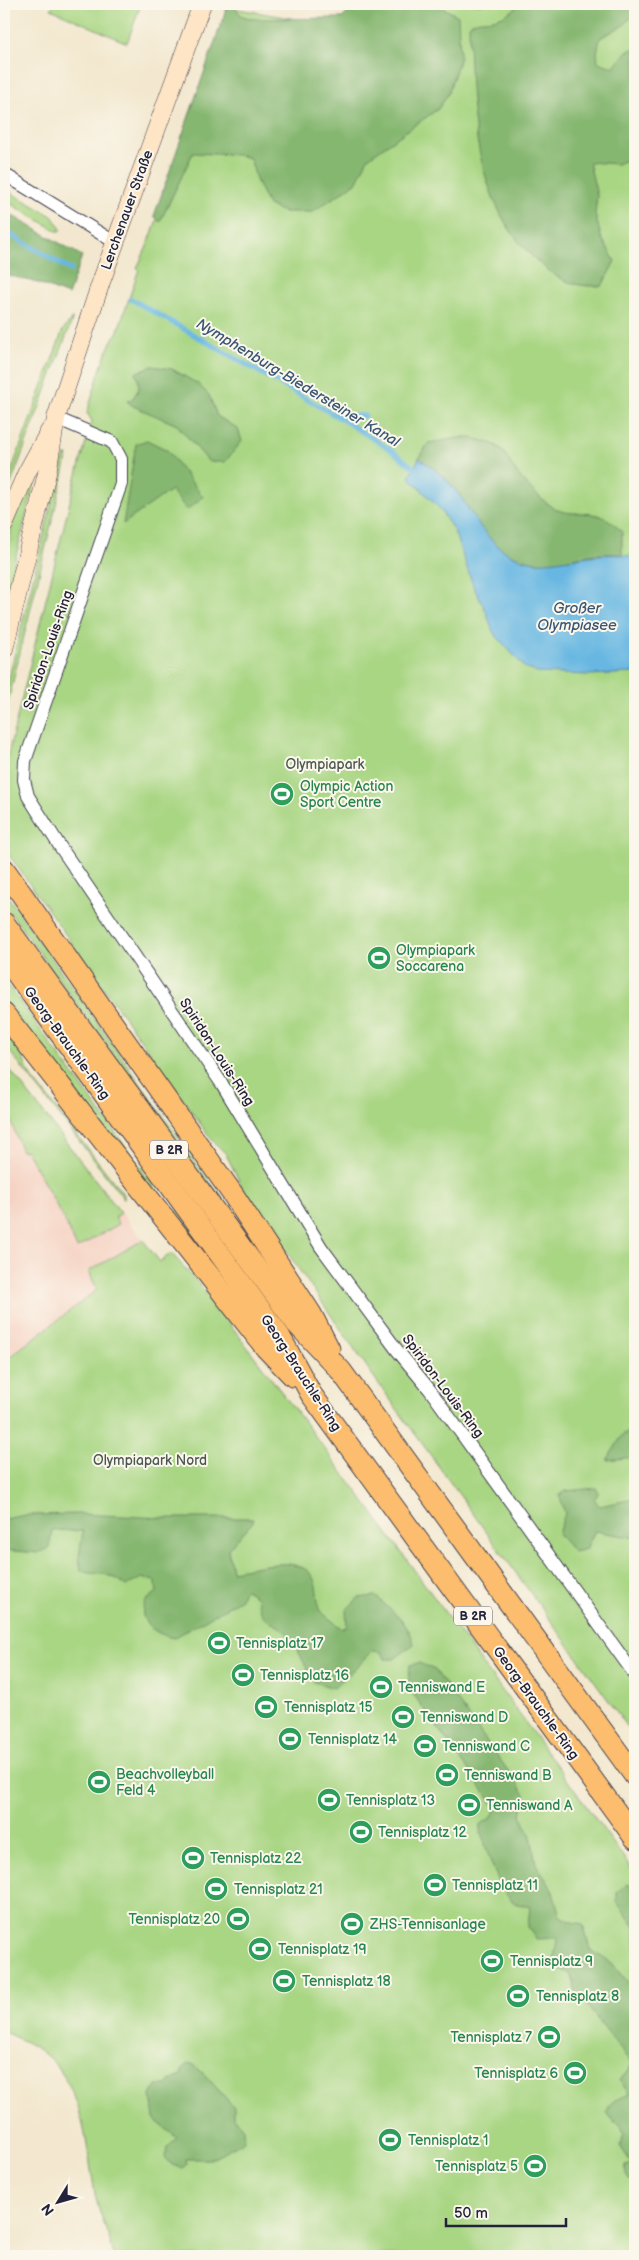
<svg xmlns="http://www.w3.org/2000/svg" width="639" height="2260" font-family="'Balsamiq Sans',sans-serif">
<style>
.built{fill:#f5d2c2}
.green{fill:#a9d683;stroke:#667c5f}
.forest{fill:#86b771;stroke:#546c56}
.water{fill:#68b7e2;stroke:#456c8e}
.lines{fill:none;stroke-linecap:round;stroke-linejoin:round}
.stream{stroke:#68b7e2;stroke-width:5}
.minor-casing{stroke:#414051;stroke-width:14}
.secondary-casing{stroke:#414051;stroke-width:19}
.trunk-casing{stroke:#414051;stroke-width:23}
.minor{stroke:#fff;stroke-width:12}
.secondary{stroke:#fee5c5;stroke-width:18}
.trunk{stroke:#fcbd6e;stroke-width:21}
.labels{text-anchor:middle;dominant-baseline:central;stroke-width:4;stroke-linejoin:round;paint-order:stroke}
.shield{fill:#fbf7ec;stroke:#636270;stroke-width:1}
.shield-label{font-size:12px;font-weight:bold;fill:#22223b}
.street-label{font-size:14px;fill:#22223b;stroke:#fbf7ec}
.park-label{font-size:14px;fill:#4a5851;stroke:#fbf7ec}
.leisure-label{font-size:14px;fill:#27864d;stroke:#fbf7ec;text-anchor:start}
.water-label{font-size:15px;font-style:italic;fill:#3a5675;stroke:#fbf7ec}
</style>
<rect width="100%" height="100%" fill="#fbf7ec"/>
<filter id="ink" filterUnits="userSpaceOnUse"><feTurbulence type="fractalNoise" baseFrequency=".02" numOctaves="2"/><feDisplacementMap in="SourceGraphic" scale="10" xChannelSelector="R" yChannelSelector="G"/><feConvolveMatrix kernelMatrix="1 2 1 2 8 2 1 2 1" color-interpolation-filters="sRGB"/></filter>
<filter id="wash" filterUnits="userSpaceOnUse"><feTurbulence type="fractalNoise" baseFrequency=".0096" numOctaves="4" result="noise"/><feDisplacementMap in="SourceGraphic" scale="20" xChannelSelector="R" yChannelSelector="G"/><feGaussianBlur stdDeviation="1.12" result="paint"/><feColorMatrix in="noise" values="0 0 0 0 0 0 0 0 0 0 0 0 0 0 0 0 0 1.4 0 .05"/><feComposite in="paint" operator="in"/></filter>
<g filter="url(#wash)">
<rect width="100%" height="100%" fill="#f3e8cf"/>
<polygon class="built" points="4,1062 143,1240 89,1271 97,1290 4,1361"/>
<g class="green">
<polygon points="54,4 141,4 127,43 51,9"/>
<path d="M392 4H635V1737L376 1380 243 1189 226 1154 212 1140 4 848V771L74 485 92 421 87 413C92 398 107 341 117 333L139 269 137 268 149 242 232 8 361 30Z"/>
<polygon points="4,189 52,216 61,229 59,232 4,200"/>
<polygon points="73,318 4,502 4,491 63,330"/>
<polygon points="68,455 4,718 4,698 59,473 64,457"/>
<polygon points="32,478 35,481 4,604 4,551 10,540 12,525"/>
<polygon points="4,891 266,1261 266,1265 210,1192 212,1189 4,904"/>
<polygon points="4,980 171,1209 178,1211 233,1287 229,1289 4,1002"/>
<polygon points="4,1029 22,1056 30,1075 124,1195 124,1199 4,1044"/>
<path d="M4 1062 121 1213 115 1218 119 1224 77 1248 60 1212 26 1150 22 1151C8 1116 4 1100 4 1062Z"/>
<path d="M143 1240 160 1262 171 1253 201 1286 356 1490 635 1873V2256H114C110 2235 99 2215 95 2194 86 2147 85 2091 47 2056 35 2045 19 2039 4 2032V1361L97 1290 89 1271Z"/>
</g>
<g class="forest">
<polygon points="228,4 238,4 236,9 242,16 255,19 342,18 358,4 436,4 458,16 460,57 448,94 438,109 368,158 356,183 312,212 283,212 268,205 257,182 250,158 237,155 193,153 160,222 154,216"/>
<path d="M521 4H635V13L624 25 600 38 597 53 598 62 613 67 627 51 635 48V156L617 164 589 162 597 196 595 214 601 237 615 261 602 286C570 287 558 280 534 258 473 202 470 103 469 25 478 18 482 21 492 19 503 18 513 10 521 4Z"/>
<polygon points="4,211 82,256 68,295 38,283 4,274"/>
<polygon points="152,366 172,369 198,384 209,395 217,416 238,429 242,441 225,462 209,462 177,425 133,406 127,401 132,399 139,389 138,378 135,373"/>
<path d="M465 437C476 439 492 441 501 449 507 455 511 465 516 472 525 483 537 496 549 505 572 523 595 500 622 532V554C613 554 604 554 596 554 576 556 555 565 535 562 486 554 480 521 454 488 444 476 432 467 419 458L428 443Z"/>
<polygon points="147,440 167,450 203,497 187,510 171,490 123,524 136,444"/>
<polygon points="635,1430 635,1457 607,1460 623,1434"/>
<polygon points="596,1488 599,1492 594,1500 600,1506 633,1499 635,1496 635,1538 595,1531 586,1549 574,1552 558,1534 565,1513 559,1495 566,1491"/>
<path d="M80 1514 163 1518H254L252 1523 228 1549 232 1571C252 1568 292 1556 309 1572 318 1580 317 1599 319 1610L342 1629 347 1626 346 1610 358 1598 375 1596C390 1609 410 1624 414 1644L394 1659H385L382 1652 373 1651 334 1688 314 1682C307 1670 296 1644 287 1634 273 1618 261 1626 257 1597L246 1590 243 1592 241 1599 174 1638C159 1636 135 1622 145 1603 147 1599 153 1595 157 1592L155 1581 142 1578 126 1586C107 1569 101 1577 81 1571L79 1557 83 1531 52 1530 49 1548 38 1553 4 1550V1519L26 1515Z"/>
<path d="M419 1663 435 1670 525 1794 521 1815 531 1836 536 1864 552 1889 560 1916 572 1922 583 1924 590 1949 615 1966 635 1991V2185C628 2179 624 2177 626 2166L632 2164 620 2146 624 2135 620 2124 613 2121 607 2114C609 2098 619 2100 629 2094L619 2079 629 2071 631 2063 575 1990C573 1964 558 1975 555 1963 553 1956 557 1945 557 1938L536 1939 528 1927 530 1906C524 1904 517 1906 512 1901 497 1887 487 1850 480 1830V1825L492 1817 496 1808 408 1687 410 1665Z"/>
<polygon points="627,1884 635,1888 635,1927 617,1902 617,1892"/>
<polygon points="188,2063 193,2064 205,2075 234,2107 234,2117 243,2129 244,2141 210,2159 186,2159 187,2164 182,2168 172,2165 165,2157 167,2148 177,2138 154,2119 151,2095 157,2085 167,2085 170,2081 181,2076 182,2070"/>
</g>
<path class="water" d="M419 458C432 467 444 476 454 488 479 520 489 556 536 562 548 563 559 560 571 559 592 555 613 552 635 557V673L590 675 538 673 525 668 493 632 486 611 474 588 454 531 439 508 409 477Z"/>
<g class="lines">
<g class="stream">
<polyline points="4,231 71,270"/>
<polyline points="131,299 333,414 391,450 418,471"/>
<polyline points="335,414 365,416"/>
</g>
</g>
</g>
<g filter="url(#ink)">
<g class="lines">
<g class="minor-casing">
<g id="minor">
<polyline points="4,174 116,243"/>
<polyline points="56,418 112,442 121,459 121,484 25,761 24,780 28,796 59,845 222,1084 321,1247 397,1350 430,1390 635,1675"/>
</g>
</g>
<g class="secondary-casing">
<g id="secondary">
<polyline points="4,525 27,472 50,430"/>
<polyline points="4,649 47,473 56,418 101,282 202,4"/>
</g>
</g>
<g class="trunk-casing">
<g id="trunk">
<polyline points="4,869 234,1196 311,1314 329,1349"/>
<polyline points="4,923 297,1324 341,1371 635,1776"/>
<polyline points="4,956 280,1337 311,1394 635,1838"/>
<polyline points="4,1014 266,1348 293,1376"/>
</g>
</g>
<use href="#minor" class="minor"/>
<use href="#secondary" class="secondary"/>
<use href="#trunk" class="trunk"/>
</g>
</g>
<defs>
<g id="stadium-disc" transform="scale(1.25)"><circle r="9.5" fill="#2e9e5b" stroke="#fbf7ec"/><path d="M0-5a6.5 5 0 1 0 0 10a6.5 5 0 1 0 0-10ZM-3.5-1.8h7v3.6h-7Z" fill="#fff"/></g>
</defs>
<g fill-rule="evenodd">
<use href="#stadium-disc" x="282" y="794"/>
<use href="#stadium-disc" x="379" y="958"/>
<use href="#stadium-disc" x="219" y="1643"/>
<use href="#stadium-disc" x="243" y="1675"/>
<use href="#stadium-disc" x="381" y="1687"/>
<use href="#stadium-disc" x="266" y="1707"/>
<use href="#stadium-disc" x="403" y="1717"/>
<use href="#stadium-disc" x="290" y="1739"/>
<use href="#stadium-disc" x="425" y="1746"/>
<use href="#stadium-disc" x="447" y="1775"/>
<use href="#stadium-disc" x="99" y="1782"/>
<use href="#stadium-disc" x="329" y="1800"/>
<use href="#stadium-disc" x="469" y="1805"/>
<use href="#stadium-disc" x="361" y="1832"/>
<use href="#stadium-disc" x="193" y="1858"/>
<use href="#stadium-disc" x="435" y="1885"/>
<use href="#stadium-disc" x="216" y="1889"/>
<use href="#stadium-disc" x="238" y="1919"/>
<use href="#stadium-disc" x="352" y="1924"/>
<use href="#stadium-disc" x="260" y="1949"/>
<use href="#stadium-disc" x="492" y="1961"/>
<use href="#stadium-disc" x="284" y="1981"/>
<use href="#stadium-disc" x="518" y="1996"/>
<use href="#stadium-disc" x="549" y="2037"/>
<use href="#stadium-disc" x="575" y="2073"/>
<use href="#stadium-disc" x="390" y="2140"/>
<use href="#stadium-disc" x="535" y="2166"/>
</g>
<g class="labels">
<g class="shield">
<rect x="150" y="1140.5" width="38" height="19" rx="4"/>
<rect x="454" y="1606.5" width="38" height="19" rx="4"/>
</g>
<g class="shield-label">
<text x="169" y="1150">B 2R</text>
<text x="473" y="1616">B 2R</text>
</g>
<g class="street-label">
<text transform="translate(127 210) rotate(-70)">Lerchenauer Straße</text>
<text transform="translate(48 650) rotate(-71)">Spiridon-Louis-Ring</text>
<text transform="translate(67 1043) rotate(54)">Georg-Brauchle-Ring</text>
<text transform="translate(217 1052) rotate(57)">Spiridon-Louis-Ring</text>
<text transform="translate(301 1373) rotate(57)">Georg-Brauchle-Ring</text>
<text transform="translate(443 1386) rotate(53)">Spiridon-Louis-Ring</text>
<text transform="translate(536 1703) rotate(54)">Georg-Brauchle-Ring</text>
</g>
<g class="park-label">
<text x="325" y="764">Olympiapark</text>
<text x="150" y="1460">Olympiapark Nord</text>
</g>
<g class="leisure-label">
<text x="300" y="786">Olympic Action<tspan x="300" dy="16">Sport Centre</tspan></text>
<text x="396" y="950">Olympiapark<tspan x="396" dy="16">Soccarena</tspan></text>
<text x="236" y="1643">Tennisplatz 17</text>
<text x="260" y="1675">Tennisplatz 16</text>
<text x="398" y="1687">Tenniswand E</text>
<text x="284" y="1707">Tennisplatz 15</text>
<text x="420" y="1717">Tenniswand D</text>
<text x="308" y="1739">Tennisplatz 14</text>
<text x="442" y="1746">Tenniswand C</text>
<text x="116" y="1774">Beachvolleyball<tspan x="116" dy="16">Feld 4</tspan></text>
<text x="464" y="1775">Tenniswand B</text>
<text x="346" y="1800">Tennisplatz 13</text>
<text x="486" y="1805">Tenniswand A</text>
<text x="378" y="1832">Tennisplatz 12</text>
<text x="210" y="1858">Tennisplatz 22</text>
<text x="452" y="1885">Tennisplatz 11</text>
<text x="234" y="1889">Tennisplatz 21</text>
<text x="220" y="1919" text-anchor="end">Tennisplatz 20</text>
<text x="370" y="1924">ZHS-Tennisanlage</text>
<text x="278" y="1949">Tennisplatz 19</text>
<text x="510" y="1961">Tennisplatz 9</text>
<text x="302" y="1981">Tennisplatz 18</text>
<text x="536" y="1996">Tennisplatz 8</text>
<text x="532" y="2037" text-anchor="end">Tennisplatz 7</text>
<text x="558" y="2073" text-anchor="end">Tennisplatz 6</text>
<text x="408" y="2140">Tennisplatz 1</text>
<text x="518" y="2166" text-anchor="end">Tennisplatz 5</text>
</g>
<g class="water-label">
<text transform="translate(298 383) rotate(31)">Nymphenburg-Biedersteiner Kanal</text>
<text x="577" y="608">Großer<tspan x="577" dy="17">Olympiasee</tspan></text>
</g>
</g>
<rect width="639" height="2260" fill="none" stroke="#fbf7ec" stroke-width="20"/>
<g transform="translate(58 2202) rotate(233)" stroke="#fbf7ec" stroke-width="4" paint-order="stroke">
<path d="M0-4L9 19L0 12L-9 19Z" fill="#22223b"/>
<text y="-8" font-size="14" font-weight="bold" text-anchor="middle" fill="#22223b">N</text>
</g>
<path d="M446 2218v8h120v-8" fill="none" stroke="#22223b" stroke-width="2.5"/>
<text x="454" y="2218" font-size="15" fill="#22223b" stroke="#fbf7ec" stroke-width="4" paint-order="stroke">50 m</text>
</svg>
